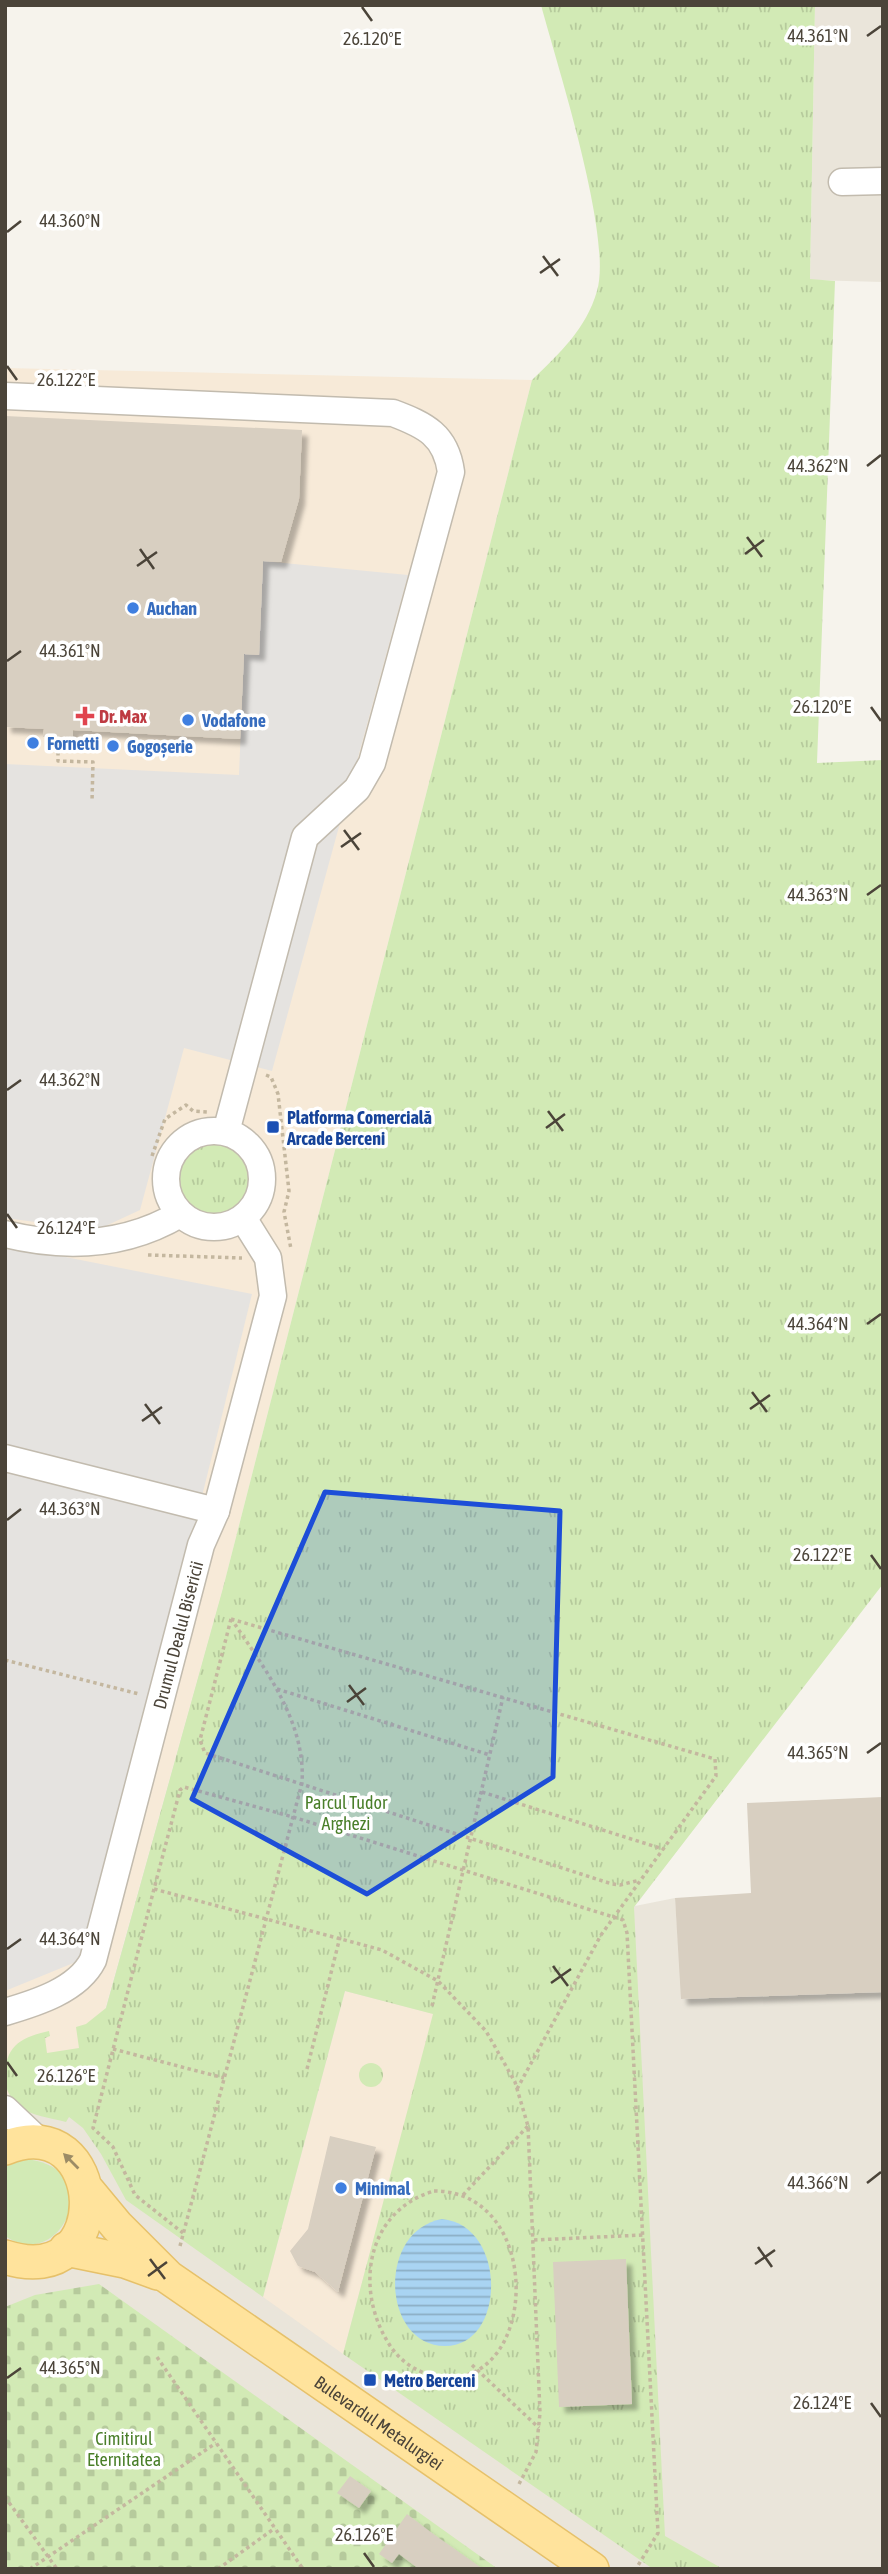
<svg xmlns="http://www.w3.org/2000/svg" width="888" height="2574" font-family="'Asap Condensed',sans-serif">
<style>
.residential{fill:#eae5da}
.commercial{fill:#f7ead8}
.grass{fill:url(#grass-tufts)}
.cemetery{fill:url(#cemetery-stones)}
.garden{fill:#d2eab5}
.parking{fill:#e5e3e0}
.water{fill:url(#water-rules)}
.building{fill:#d8cfc1;filter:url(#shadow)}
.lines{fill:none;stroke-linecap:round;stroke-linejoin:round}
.minor-casing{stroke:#c2bbae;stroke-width:29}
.major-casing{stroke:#e6c16a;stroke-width:36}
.path{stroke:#c4b79f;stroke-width:3.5;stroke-dasharray:3.5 3.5;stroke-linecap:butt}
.minor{stroke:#fff;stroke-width:26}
.major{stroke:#ffe39c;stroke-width:33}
.oneway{fill:#9c8c66}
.marked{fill:#1d4ed8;fill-opacity:0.2;stroke:#1d4ed8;stroke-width:5;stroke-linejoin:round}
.ticks{fill:none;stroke:#4b4439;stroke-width:2.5}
.shop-dot{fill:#3f7fe0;stroke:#fff;stroke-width:2.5}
.health-dot{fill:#e0444e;stroke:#fff;stroke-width:2.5}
.transit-dot{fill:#1a4fb4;stroke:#fff;stroke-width:2.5}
.labels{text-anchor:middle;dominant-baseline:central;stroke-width:7;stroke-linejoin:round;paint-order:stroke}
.shop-label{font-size:18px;font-weight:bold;fill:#366cbe;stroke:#fff;text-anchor:start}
.health-label{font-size:18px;font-weight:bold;fill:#be3a42;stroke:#fff;text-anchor:start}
.transit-label{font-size:18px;font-weight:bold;fill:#164399;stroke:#fff;text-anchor:start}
.street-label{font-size:18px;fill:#4b4439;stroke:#fff}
.park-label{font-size:18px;fill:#4a7f2a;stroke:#fff}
.ticks-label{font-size:18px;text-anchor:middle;fill:#4b4439;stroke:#fff;stroke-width:7;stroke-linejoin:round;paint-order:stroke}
</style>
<defs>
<pattern id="grass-tufts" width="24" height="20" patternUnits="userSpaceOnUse" patternTransform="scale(1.75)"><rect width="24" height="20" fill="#d2eab5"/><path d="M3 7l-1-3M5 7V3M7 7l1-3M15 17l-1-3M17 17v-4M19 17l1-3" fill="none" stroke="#b6ca9c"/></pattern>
<pattern id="cemetery-stones" width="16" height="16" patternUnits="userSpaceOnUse" patternTransform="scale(1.75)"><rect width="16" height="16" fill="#d2eab5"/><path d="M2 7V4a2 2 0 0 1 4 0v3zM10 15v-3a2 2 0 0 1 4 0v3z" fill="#b6ca9c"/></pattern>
<pattern id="water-rules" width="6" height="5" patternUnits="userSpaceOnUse" patternTransform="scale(1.75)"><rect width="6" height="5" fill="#a9d4f2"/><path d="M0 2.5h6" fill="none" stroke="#8caec5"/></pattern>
<filter id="shadow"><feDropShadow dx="6" dy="6" stdDeviation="2" flood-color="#0004"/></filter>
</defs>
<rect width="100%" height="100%" fill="#f6f3ec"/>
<g class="residential">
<polygon points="815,5 883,5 883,282 810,280"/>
<polygon points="223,1588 754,1750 635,1906 675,1898 682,1999 883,1992 883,2569 5,2569 5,2094 68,2116 80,2078 89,2067"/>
</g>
<g class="commercial">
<polygon points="5,368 532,380 223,1588 89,2067 80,2078 68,2116 5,2093"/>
<polygon points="345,1991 434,2014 343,2354 263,2297"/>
</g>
<g class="grass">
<path d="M541 5H815L810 279 835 281 817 763 883 760V1584L634 1907 665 2536 723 2569H653L343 2354 433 2014 345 1991 263 2297 126 2200 101 2154 83 2128 69 2117 66 2122C51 2118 31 2116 19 2106 10 2098 5 2089 5 2077 5 2046 21 2037 49 2031L50 2036 45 2038 47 2053 79 2048 76 2027 86 2024 106 2008 223 1588 532 380C560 353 586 329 597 291 613 237 557 65 541 5Z"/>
<circle cx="214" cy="1180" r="41"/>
<circle cx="371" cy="2075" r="12"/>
</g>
<polygon class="cemetery" points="99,2284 498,2569 5,2569 5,2307 35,2295"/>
<path class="garden" d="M25 2159C109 2166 62 2275 5 2236V2167Z"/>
<g class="parking">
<polygon points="263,561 408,575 272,1071 184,1048 140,1210 97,1230 5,1218 5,764 239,775 244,654 259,655"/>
<polygon points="5,1245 252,1294 88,1957 5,1991"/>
</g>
<path class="water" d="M442 2219C507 2225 507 2346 445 2346 382 2346 376 2231 442 2219Z"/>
<g class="building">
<polygon points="5,416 302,430 299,499 281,562 263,561 259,655 244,654 240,739 73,730 73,738 43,737 44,729 5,727"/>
<polygon points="883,1797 883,1992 681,1999 675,1898 751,1893 747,1803"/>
<polygon points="330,2136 376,2147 338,2292 315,2272 298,2266 290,2251 308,2229"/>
<polygon points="626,2259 632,2404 559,2407 553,2262"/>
<polygon points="350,2476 371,2491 359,2508 337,2493"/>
<polygon points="407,2514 432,2533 483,2569 419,2569 399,2554 392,2563 379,2554"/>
</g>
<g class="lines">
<g class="minor-casing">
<g id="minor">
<polyline points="842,182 883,181"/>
<path d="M5 396 393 413C425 425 446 435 451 472L372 763 357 789 305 837 226 1132"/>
<circle cx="214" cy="1179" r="48"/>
<path d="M5 1234C66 1249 126 1246 180 1214"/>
<polyline points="5,1458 216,1511"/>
<path id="s1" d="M5 2012C36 2003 78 1990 93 1960L201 1545 216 1511 273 1296 268 1258 243 1218"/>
<polyline points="5,2109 42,2144"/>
</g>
</g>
<g class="major-casing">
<g id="major">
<path d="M5 2148C108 2106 119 2294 5 2257"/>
<path id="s2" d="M88 2191 117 2226 168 2277 592 2569"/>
<polyline points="66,2249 125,2261 158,2273"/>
</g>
</g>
<g class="path">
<polyline points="58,738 58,761 93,762 92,802"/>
<polyline points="266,1075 271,1077 278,1094 289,1191 284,1212 291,1249"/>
<polyline points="152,1156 165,1119 186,1105 193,1111 208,1112"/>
<polyline points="148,1255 242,1258"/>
<polyline points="231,1619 715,1759 716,1776 601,1935 517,2089"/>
<polyline points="231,1619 200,1740 205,1753 612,1884 620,1885 640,1880"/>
<polyline points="5,1660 139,1694"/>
<polyline points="277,1689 490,1755"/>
<polyline points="482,1792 663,1849"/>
<polyline points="154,1889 93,2128 113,2147 135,2195 183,2233"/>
<polyline points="432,2006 503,1697"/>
<polyline points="113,2049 224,2078"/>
<polyline points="307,2069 340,1937"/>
<path d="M434 2191C546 2191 539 2390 440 2377 419 2374 400 2362 389 2344 354 2289 366 2211 434 2191Z"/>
<polyline points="463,2195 528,2126"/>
<polyline points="534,2240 643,2235"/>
<path d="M180 2246 302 1783C306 1722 265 1669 232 1620"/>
<polyline points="157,2357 303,2569"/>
<polyline points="472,2365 539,2428"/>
<polyline points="519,2484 536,2452 540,2413 528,2126 515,2082 486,2031 438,1981 382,1950 154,1889 180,1790 184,1787 293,1817 623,1920 627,1933 658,2533 637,2567"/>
<polyline points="5,2497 57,2569"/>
<polyline points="30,2569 216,2443"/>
<polyline points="218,2569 275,2528"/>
</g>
<use href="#minor" class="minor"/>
<use href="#major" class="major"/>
</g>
<defs><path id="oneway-solid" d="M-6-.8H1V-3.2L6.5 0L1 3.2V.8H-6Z" transform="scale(1.75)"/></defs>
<use class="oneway" href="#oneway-solid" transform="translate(71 2161) rotate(-135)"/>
<path class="marked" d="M325 1492 560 1511 553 1777 367 1894 192 1799Z"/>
<path class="ticks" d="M362 7 372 21M867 36 881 26M7 232 21 221M543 256 558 276M540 273 560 259M7 366 17 380M867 466 881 455M747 537 762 557M140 549 154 569M745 554 764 540M137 566 157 552M7 661 21 651M871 707 881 721M344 830 359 850M341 847 361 833M867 895 881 885M7 1090 21 1080M548 1111 563 1131M546 1128 565 1114M7 1214 17 1228M867 1324 881 1314M752 1392 767 1412M145 1404 160 1424M750 1409 770 1395M142 1421 162 1407M7 1520 21 1509M871 1555 881 1569M349 1685 364 1705M347 1702 366 1688M867 1753 881 1743M7 1949 21 1939M553 1966 568 1986M551 1983 571 1969M7 2062 17 2076M867 2183 881 2172M758 2247 772 2267M150 2259 165 2279M755 2264 775 2250M148 2276 167 2262M7 2378 21 2368M871 2403 881 2417M364 2553 374 2567"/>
<g class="shop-dot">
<circle cx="133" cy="608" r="7"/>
<circle cx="188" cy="720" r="7"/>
<circle cx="33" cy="743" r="7"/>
<circle cx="113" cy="746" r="7"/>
<circle cx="341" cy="2188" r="7"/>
</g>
<path class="health-dot" d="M81.5 705.5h7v7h7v7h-7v7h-7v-7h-7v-7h7z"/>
<g class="transit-dot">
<rect x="266" y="1120" width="14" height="14" rx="3.5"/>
<rect x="363" y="2373" width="14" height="14" rx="3.5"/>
</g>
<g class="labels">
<g class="shop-label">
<text x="147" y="608">Auchan</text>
<text x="202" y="720">Vodafone</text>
<text x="47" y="743">Fornetti</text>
<text x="127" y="746">Gogoșerie</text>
<text x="355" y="2188">Minimal</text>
</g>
<g class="health-label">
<text x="99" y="716">Dr. Max</text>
</g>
<g class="transit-label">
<text x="287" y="1117">Platforma Comercială<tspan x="287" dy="21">Arcade Berceni</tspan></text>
<text x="384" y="2380">Metro Berceni</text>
</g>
<g class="street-label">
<text stroke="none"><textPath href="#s1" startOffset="441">Drumul Dealul Bisericii</textPath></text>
<text stroke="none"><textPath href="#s2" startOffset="374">Bulevardul Metalurgiei</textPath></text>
</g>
<g class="park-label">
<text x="346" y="1802">Parcul Tudor<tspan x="346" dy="21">Arghezi</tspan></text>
<text x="124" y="2438">Cimitirul<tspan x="124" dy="21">Eternitatea</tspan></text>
</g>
</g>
<g class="ticks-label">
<text x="818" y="42">44.361°N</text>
<text x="372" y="45">26.120°E</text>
<text x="70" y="227">44.360°N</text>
<text x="66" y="386">26.122°E</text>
<text x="818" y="472">44.362°N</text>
<text x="70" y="657">44.361°N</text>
<text x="822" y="713">26.120°E</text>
<text x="818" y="901">44.363°N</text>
<text x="70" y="1086">44.362°N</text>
<text x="66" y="1234">26.124°E</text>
<text x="818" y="1330">44.364°N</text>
<text x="70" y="1515">44.363°N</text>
<text x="822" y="1561">26.122°E</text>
<text x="818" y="1759">44.365°N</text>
<text x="70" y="1945">44.364°N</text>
<text x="66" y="2082">26.126°E</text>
<text x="818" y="2189">44.366°N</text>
<text x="70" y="2374">44.365°N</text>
<text x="822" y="2409">26.124°E</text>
<text x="364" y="2541">26.126°E</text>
</g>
<rect width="888" height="2574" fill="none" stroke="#4b4439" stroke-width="14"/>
</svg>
